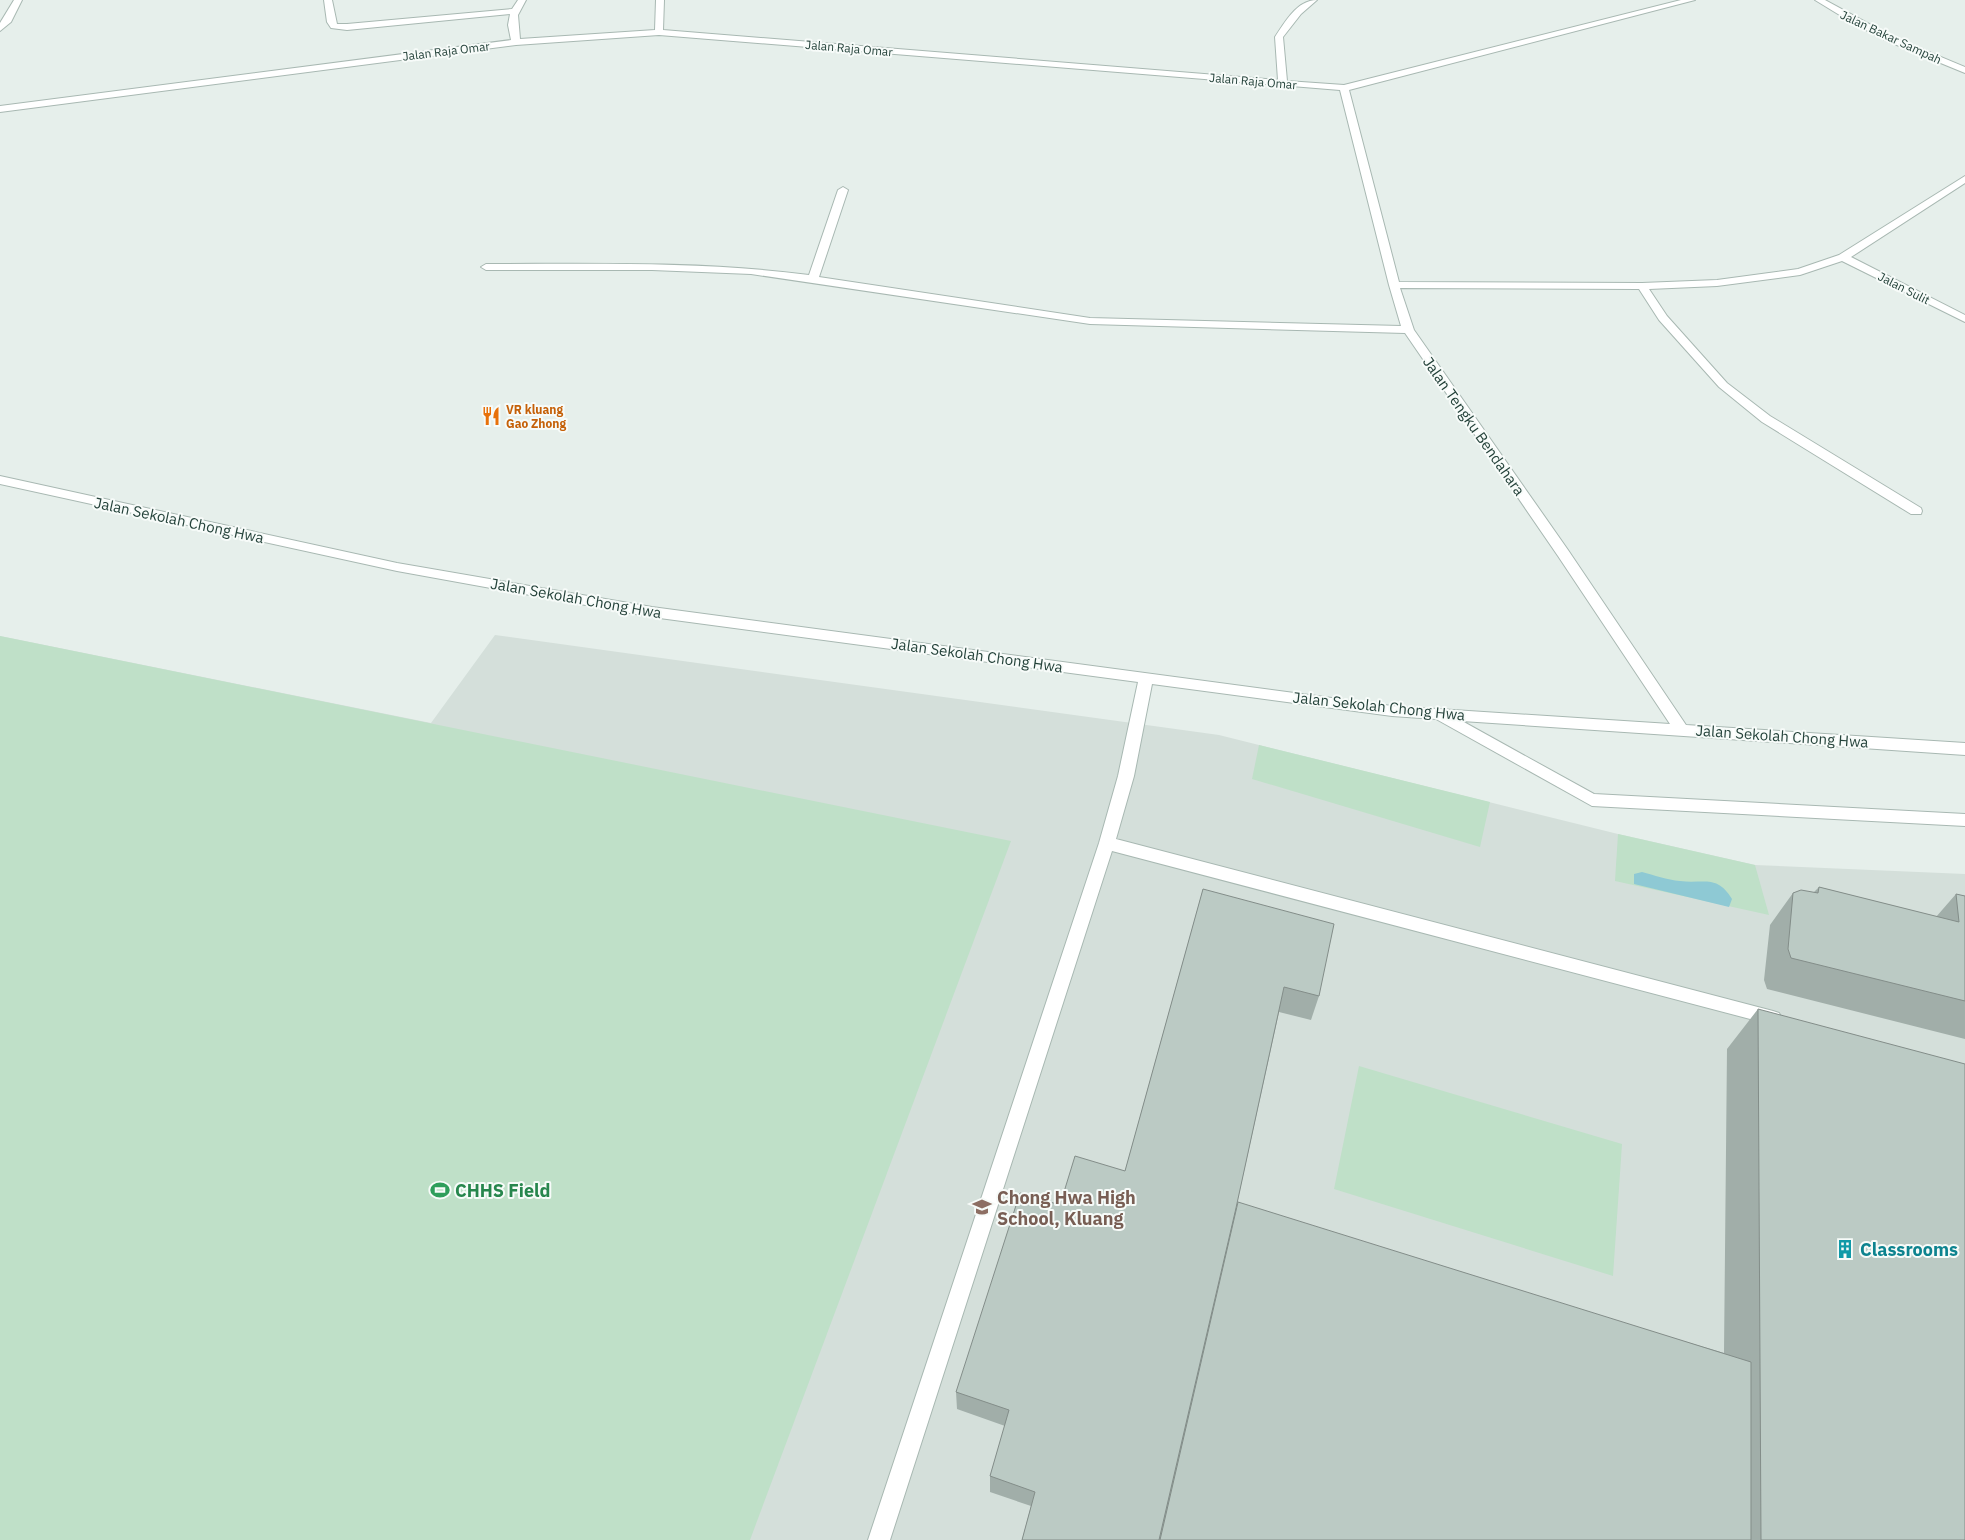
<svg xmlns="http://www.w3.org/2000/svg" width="1965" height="1540" font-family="'IBM Plex Sans',sans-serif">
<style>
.built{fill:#d4dfda}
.green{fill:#bfe0c8}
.water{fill:#8ec9d4}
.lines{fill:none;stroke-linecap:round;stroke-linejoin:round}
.minor-casing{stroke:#a8b8b2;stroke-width:2}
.minor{fill:#fff;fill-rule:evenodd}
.wall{fill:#a1aea9}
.building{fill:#bbcac4;stroke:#838d89}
.labels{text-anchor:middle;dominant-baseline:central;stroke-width:4;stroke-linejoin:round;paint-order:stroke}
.far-street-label{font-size:12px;fill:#24423a;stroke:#f7fbf9}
.far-food-label{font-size:12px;font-weight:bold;fill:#c56008;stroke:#f7fbf9;text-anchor:start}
.street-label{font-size:15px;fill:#24423a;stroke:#f7fbf9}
.near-leisure-label{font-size:18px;font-weight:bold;fill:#27864d;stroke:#f7fbf9;text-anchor:start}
.near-education-label{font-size:18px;font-weight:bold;fill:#785e54;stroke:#f7fbf9;text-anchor:start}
.near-culture-label{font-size:18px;font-weight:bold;fill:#0d838f;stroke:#f7fbf9;text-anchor:start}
</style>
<rect width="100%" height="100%" fill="#e6efeb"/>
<polygon class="built" points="495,635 1219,735 1618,834 1755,865 1965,874 1965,1540 0,1540 0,636 431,723"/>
<g class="green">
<polygon points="0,636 1011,841 750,1540 0,1540"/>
<polygon points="1259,745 1490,802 1480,847 1252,779"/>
<polygon points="1618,834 1755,865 1769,915 1615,881"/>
<polygon points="1359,1066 1622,1144 1613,1276 1334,1189"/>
</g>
<path class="water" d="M1642 872C1654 875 1667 880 1680 881 1704 884 1717 874 1732 899L1729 907 1634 884V874Z"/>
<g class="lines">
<g class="minor-casing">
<g id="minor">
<polygon points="14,0 22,0 11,22 0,31 0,23"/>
<path d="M324 0H332L337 24H347L512 9 518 0H526L518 15 520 39 655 30 656 0H664L663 30 1278 80 1275 37C1285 22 1297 0 1317 0L1301 14 1283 37 1287 81 1344 85 1681 0H1695L1349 90 1399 282 1642 283 1717 280 1798 269 1839 255 1965 176V183L1851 257 1965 315V322L1842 261 1800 275 1717 286 1649 289 1667 316 1727 383 1770 416 1921 508 1922 511 1921 514H1911L1762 422 1719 387 1659 320 1639 289 1400 288 1414 330 1568 550 1686 725 1965 743V755L1462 721 1594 794 1965 814V826L1592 806 1436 719 1392 716 1152 684 1134 776 1116 839 1773 1011 1779 1013 1782 1018 1779 1023 1773 1025 1112 851 890 1540H868L1099 843 1118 776 1138 682 652 617 397 571 0 484V476L397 563 652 607 1392 706 1670 724 1558 556 1405 333 1090 324 751 274 652 270H486L481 267 486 264C594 264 702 261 809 275L838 190 843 187 848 190 819 277 1090 318 1401 326 1389 285 1340 90 659 35 516 45 0 112V106L511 40 508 25 510 14 347 30 331 28 327 22Z"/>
<polygon points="1815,0 1825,0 1893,37 1965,67 1965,73 1887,41 1851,22"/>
</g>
</g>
<use href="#minor" class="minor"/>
</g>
<g class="wall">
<polygon points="1819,887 1936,917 1956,894 1965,896 1965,1039 1767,989 1764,980 1770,925 1793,893 1814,892"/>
<polygon points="1203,889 1319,996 1311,1020 1279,1012 1236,1208 1724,1353 1727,1049 1758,1009 1965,1540 1022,1540 1031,1506 990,1492 990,1476 1005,1426 957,1409 956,1392 1060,1205 1125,1171"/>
</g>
<g class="building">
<polygon points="1819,887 1959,922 1956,894 1965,896 1965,1001 1791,958 1788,949 1793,893 1801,890 1818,893"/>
<polygon points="1203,889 1334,924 1319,996 1284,987 1236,1208 1159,1540 1022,1540 1035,1492 990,1476 1009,1410 956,1392 1020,1193 1060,1205 1075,1156 1125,1171"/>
<polygon points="1758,1009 1965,1064 1965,1540 1761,1540"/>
<polygon points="1238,1202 1751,1362 1751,1540 1160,1540"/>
</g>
<defs>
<g id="restaurant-bare" transform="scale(1.5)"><path d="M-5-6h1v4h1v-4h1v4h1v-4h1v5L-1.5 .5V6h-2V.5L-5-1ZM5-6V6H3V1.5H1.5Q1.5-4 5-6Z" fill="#e8710a" stroke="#f7fbf9" stroke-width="2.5" paint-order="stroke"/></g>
<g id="stadium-bare" transform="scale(1.5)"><path d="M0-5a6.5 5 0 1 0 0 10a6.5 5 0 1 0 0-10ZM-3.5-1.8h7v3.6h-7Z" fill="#2e9e5b" stroke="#f7fbf9" stroke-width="2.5" paint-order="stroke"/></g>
<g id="school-bare" transform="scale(1.5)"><path d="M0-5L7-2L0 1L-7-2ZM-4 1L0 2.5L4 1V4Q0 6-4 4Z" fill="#8d6e63" stroke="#f7fbf9" stroke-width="2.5" paint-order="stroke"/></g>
<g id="building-bare" transform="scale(1.5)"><path d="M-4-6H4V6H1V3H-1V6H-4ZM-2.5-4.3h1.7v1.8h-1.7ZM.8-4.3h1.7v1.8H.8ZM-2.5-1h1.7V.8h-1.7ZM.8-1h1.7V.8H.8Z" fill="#0f9aa8" stroke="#f7fbf9" stroke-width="2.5" paint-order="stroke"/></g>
</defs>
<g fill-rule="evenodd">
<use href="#restaurant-bare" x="491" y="416"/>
<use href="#stadium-bare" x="440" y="1190"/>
<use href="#school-bare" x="982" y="1207"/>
<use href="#building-bare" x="1845" y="1249"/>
</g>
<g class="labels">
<g class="far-street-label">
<text transform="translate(1891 37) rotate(25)">Jalan Bakar Sampah</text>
<text transform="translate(849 48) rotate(5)">Jalan Raja Omar</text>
<text transform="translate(446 51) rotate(-7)">Jalan Raja Omar</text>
<text transform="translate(1253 81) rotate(5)">Jalan Raja Omar</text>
<text transform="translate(1904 288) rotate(27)">Jalan Sulit</text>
</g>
<g class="far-food-label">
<text x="506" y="409">VR kluang<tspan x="506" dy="14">Gao Zhong</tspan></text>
</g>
<g class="street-label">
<text transform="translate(1474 426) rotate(55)">Jalan Tengku Bendahara</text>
<text transform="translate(179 520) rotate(12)">Jalan Sekolah Chong Hwa</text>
<text transform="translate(576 598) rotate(10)">Jalan Sekolah Chong Hwa</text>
<text transform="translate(977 655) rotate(8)">Jalan Sekolah Chong Hwa</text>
<text transform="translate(1379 706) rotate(6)">Jalan Sekolah Chong Hwa</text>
<text transform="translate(1782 736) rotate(4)">Jalan Sekolah Chong Hwa</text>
</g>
<g class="near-leisure-label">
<text x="455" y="1190">CHHS Field</text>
</g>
<g class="near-education-label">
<text x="997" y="1197">Chong Hwa High<tspan x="997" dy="21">School, Kluang</tspan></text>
</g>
<g class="near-culture-label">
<text x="1860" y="1249">Classrooms</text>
</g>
</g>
</svg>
